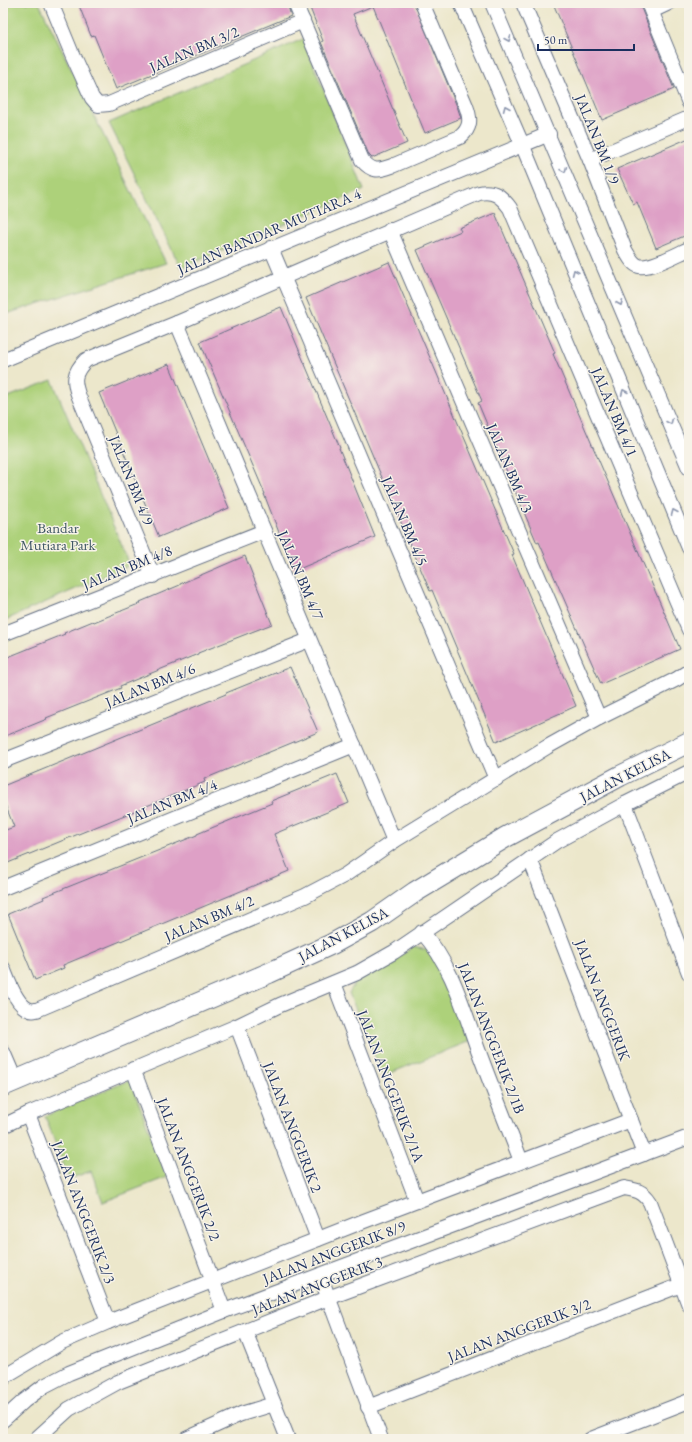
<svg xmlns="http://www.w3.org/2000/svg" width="692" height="1442" font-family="'EB Garamond',serif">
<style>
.green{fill:#add17a;stroke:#64806c}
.building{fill:#dea0c6}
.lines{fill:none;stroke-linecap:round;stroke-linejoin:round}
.minor-casing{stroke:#646f84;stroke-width:16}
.secondary-casing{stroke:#646f84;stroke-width:22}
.minor{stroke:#fff;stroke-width:14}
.secondary{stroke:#fff;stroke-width:20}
.oneway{stroke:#8d97ae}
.labels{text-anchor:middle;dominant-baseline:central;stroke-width:3;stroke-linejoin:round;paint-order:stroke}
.street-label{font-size:15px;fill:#1b2f5e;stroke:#f7f3e8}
.park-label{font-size:15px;fill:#405865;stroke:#f7f3e8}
</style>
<rect width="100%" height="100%" fill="#f7f3e8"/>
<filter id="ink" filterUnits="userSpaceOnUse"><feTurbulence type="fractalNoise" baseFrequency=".025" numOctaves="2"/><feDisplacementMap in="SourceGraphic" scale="8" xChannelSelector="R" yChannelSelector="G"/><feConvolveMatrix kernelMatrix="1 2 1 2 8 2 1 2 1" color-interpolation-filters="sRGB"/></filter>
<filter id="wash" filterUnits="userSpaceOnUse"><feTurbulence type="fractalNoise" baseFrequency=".012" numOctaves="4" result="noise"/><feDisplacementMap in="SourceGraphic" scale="16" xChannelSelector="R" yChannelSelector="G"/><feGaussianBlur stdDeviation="0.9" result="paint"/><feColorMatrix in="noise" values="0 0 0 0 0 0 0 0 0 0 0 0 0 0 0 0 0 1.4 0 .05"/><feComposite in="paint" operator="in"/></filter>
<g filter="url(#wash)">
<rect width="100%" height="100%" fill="#ece7cb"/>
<g class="green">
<polygon points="3,3 39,3 166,263 3,315"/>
<polygon points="303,39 364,190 181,268 109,123"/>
<polygon points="52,380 130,565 3,621 3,399"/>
<polygon points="413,947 428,950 448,981 470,1041 383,1076 349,993 357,979 380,970"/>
<polygon points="130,1080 167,1177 103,1202 91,1171 69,1179 45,1116"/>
</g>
<g id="blocks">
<g class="building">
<polygon points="78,3 287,3 291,16 116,89 94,35 91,36"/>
<polygon points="304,3 414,3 458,109 461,118 425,133 373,6 353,14 407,143 372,158 369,155 321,42 323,41 310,8 307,9"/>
<polygon points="553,3 639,3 674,89 602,120"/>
<polygon points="689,138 689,234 656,248 637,202 633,204 617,169"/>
<polygon points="495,213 555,353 553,354 680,649 601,684 539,542 537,543 478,403 482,401 417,250 461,231 459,228"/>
<polygon points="389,262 514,554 512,555 576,706 496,742 432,590 430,591 306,298"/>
<polygon points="281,307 340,448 339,448 375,537 294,571 264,494 265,494 200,342"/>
<polygon points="169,364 229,508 159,537 99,393"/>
<polygon points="245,556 272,624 198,653 198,654 120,686 121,688 46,718 47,719 3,737 3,659 65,634 64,633 93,621 94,622 141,603 140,602 180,585 180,584"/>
<polygon points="290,667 318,732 204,779 205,782 3,865 3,831 14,827 3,799 3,786 226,694 226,693"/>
<polygon points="337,774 349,803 274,834 289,871 63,965 64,968 35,980 8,914 44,899 43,897 197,835 197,834 272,803 271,801"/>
</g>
</g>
</g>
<g filter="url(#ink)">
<use href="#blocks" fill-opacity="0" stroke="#646f84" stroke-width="1"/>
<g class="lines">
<g class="minor-casing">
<g id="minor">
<polyline points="51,3 72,54 92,98 98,105 109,104 303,21"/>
<path d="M295 3 362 160C372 172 378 171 392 166L460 137C471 128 471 119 466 106L422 3"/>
<polyline points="461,3 522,144 689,548"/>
<polyline points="492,3 689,468"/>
<path d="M523 3 590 160 625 250C629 256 632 264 639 266 651 269 677 254 689 249"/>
<polyline points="648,3 689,103"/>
<polyline points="652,11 669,3"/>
<polyline points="590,160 689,118"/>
<polyline points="390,230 599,718"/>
<polyline points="271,248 496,779"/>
<polyline points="177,323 394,841"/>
<polyline points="3,360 549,134"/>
<path d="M153 576 79 397C73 381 73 373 86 360L177 323 479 193C494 190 501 196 510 208L689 630"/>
<polyline points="3,634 264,531"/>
<polyline points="3,761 309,640"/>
<polyline points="625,804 689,973"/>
<polyline points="530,859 644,1154"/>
<polyline points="3,888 354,745"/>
<path d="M422 932C451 964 462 1004 476 1044 490 1083 506 1122 521 1161"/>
<path d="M3 968C8 980 16 1006 30 1010 32 1011 37 1010 39 1009L305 896 345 875 394 841 547 747 599 718 677 679 689 671"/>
<polyline points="334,983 417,1201"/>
<polyline points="237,1026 318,1239"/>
<polyline points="3,1052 15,1080"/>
<polyline points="133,1069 224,1311"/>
<polyline points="28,1114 108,1322"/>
<polyline points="3,1126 28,1114 237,1026 280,1005 357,973 394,952 557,841 625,804 689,772"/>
<polyline points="320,1275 381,1439"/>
<polyline points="245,1331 288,1439"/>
<polyline points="3,1379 7,1375 62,1342 108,1322 364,1221 631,1120"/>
<polyline points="368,1407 681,1285"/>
<polyline points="3,1420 24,1401 44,1386 69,1373 224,1311 689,1137"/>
<path d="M36 1439 69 1409 118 1382 328 1298 624 1188C636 1190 643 1191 650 1202L689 1305"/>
<polyline points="186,1439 241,1414 274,1404"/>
<polyline points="591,1439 689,1401"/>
</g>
</g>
<g class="secondary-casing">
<polyline id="secondary" points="3,1086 269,973 332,944 372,922 415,892 506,837 620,776 689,742"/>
</g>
<use href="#minor" class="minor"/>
<use href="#secondary" class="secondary"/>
</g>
<defs><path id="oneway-chevron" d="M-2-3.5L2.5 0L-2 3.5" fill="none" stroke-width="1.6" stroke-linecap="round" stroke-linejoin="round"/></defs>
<g class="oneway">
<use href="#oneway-chevron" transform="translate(508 39) rotate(67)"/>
<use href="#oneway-chevron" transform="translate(506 108) rotate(-113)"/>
<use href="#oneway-chevron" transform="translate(564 170) rotate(67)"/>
<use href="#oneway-chevron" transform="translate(575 272) rotate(-113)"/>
<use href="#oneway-chevron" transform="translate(620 303) rotate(67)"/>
<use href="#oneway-chevron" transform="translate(624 392) rotate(-113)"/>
<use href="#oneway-chevron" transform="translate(670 422) rotate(67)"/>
<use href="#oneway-chevron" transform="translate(674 512) rotate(-113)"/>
</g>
</g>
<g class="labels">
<g class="street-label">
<text transform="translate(194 49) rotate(-23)">JALAN BM 3/2</text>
<text transform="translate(598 139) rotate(68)">JALAN BM 1/9</text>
<text transform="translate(269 231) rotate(-23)">JALAN BANDAR MUTIARA 4</text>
<text transform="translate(615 412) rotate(67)">JALAN BM 4/1</text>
<text transform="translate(510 468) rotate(67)">JALAN BM 4/3</text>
<text transform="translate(132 480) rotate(68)">JALAN BM 4/9</text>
<text transform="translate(405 521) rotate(67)">JALAN BM 4/5</text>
<text transform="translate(127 567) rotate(-22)">JALAN BM 4/8</text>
<text transform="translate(301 575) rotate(67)">JALAN BM 4/7</text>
<text transform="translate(150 685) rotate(-22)">JALAN BM 4/6</text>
<text transform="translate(625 775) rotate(-27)">JALAN KELISA</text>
<text transform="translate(172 801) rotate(-22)">JALAN BM 4/4</text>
<text transform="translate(209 918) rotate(-23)">JALAN BM 4/2</text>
<text transform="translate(343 934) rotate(-28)">JALAN KELISA</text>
<text transform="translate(603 1000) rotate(69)">JALAN ANGGERIK</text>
<text transform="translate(492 1038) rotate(69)">JALAN ANGGERIK 2/1B</text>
<text transform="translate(391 1086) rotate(69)">JALAN ANGGERIK 2/1A</text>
<text transform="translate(293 1127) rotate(69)">JALAN ANGGERIK 2</text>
<text transform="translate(189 1169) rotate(69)">JALAN ANGGERIK 2/2</text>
<text transform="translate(84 1212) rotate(69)">JALAN ANGGERIK 2/3</text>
<text transform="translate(334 1252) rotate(-21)">JALAN ANGGERIK 8/9</text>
<text transform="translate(317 1285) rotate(-21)">JALAN ANGGERIK 3</text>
<text transform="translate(519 1330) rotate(-21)">JALAN ANGGERIK 3/2</text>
</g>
<g class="park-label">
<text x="58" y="527">Bandar<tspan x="58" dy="17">Mutiara Park</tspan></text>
</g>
</g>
<rect width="692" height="1442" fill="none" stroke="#f7f3e8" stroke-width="16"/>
<path d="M538 44v6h96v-6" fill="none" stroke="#1b2f5e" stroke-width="2"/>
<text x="544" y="44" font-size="12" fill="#1b2f5e" stroke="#f7f3e8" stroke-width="3" paint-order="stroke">50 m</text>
</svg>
